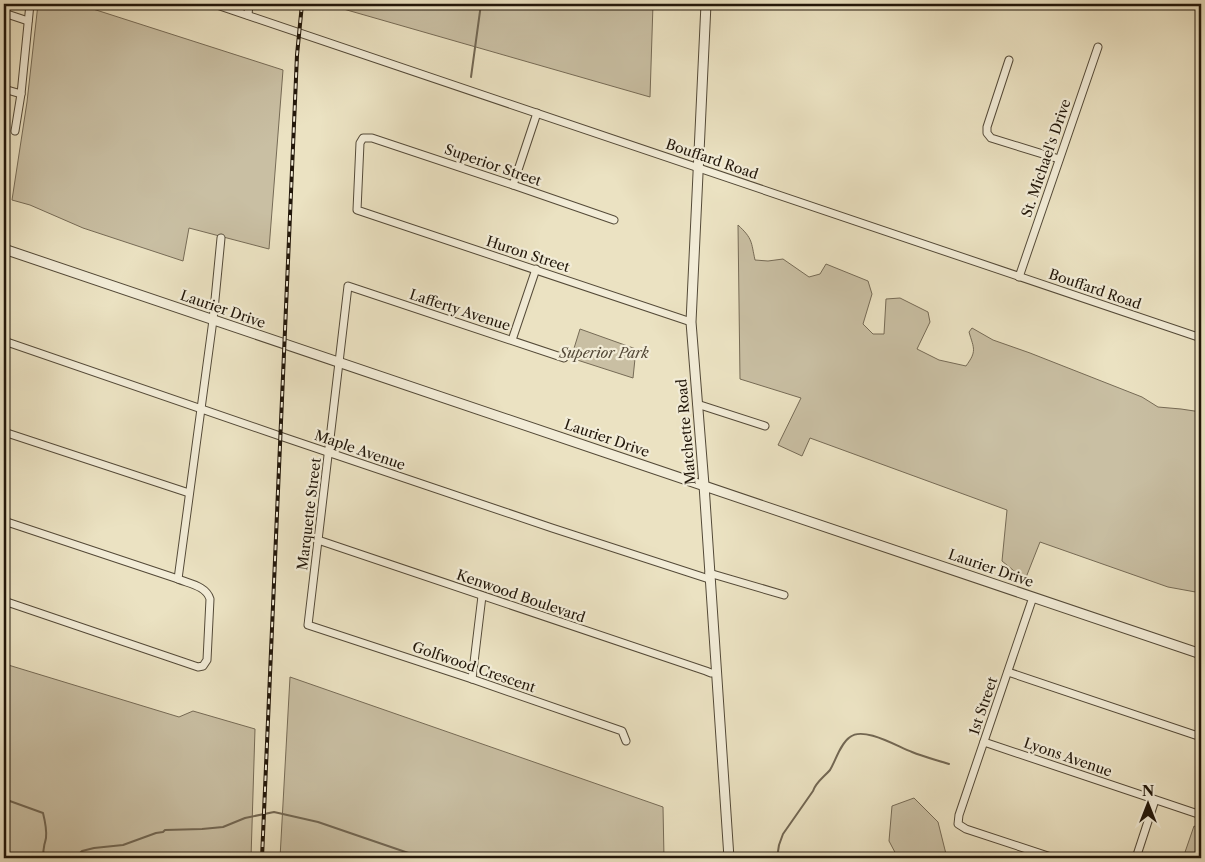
<svg xmlns="http://www.w3.org/2000/svg" width="1205" height="862" font-family="'Libre Caslon Text',serif">
<style>
.green{fill:#c9bfa3;stroke:#766b56}
.lines{fill:none;stroke-linecap:round;stroke-linejoin:round}
.stream{stroke:#726753;stroke-width:2}
.minor-casing{stroke:#544a38;stroke-width:9}
.tertiary-casing{stroke:#544a38;stroke-width:11}
.minor{stroke:#f2ecd7;stroke-width:7}
.tertiary{stroke:#f2ecd7;stroke-width:9}
.rail-casing{stroke:#22170a;stroke-width:4}
.rail{stroke:#f2ecd7;stroke-width:2;stroke-dasharray:5.5;stroke-linecap:butt}
.labels{text-anchor:middle;dominant-baseline:central;stroke-width:4.5;stroke-linejoin:round;paint-order:stroke}
.street-label{font-size:14px;fill:#22170a;stroke:#f2ecd7}
.park-label{font-size:14px;font-style:italic;fill:#544938;stroke:#f2ecd7}
</style>
<rect width="100%" height="100%" fill="#ebe2c2"/>
<filter id="stains"><feTurbulence type="fractalNoise" baseFrequency=".004" numOctaves="4"/><feColorMatrix values="0 0 0 0 .2 0 0 0 0 .09 0 0 0 0 .02 0 0 0 .5 -.17"/></filter>
<radialGradient id="worn" r=".72"><stop offset=".6" stop-color="#630" stop-opacity="0"/><stop offset="1" stop-color="#630" stop-opacity=".3"/></radialGradient>
<g class="green">
<polygon points="38,4 80,4 93,9 283,70 269,249 189,228 183,261 83,228 30,205 12,200 27,102"/>
<polygon points="326,4 653,4 650,97"/>
<path d="M738 225C753 239 751 242 755 260L768 261 783 259 809 277 820 274 826 264 868 281 872 294 863 324 873 334H884L886 299 900 298 928 312 930 322 917 349 939 360 966 366C977 351 974 349 969 332L972 328 993 340 1030 353 1142 397 1158 407 1181 409 1201 412V593L1168 587 1040 542 1025 580 1002 561 1007 510 810 438 802 456 778 445 801 398 740 379Z"/>
<polygon points="580,329 636,349 633,378 571,358"/>
<polygon points="5,664 179,717 193,711 255,729 251,858 4,858 4,665"/>
<polygon points="290,677 663,807 664,858 280,858"/>
<polygon points="914,798 938,822 947,858 898,858 889,841 892,806"/>
<polygon points="1194,826 1201,829 1201,858 1183,858"/>
</g>
<g class="lines">
<g class="stream">
<polyline points="471,77 481,4"/>
<path d="M4 793 7 800 43 813C45 821 47 829 46 838 44 848 42 848 44 858"/>
<polyline points="75,858 82,851 94,848 123,845 156,833 163,832 165,830 202,829 223,827 245,818 274,812 318,822 423,858"/>
<path d="M777 858 779 845 783 834 813 791C816 782 824 777 830 770 836 760 840 744 850 737 864 726 898 747 912 752 924 757 937 760 949 764"/>
</g>
<g class="minor-casing">
<g id="minor">
<polyline points="214,4 1201,338"/>
<polyline points="4,13 28,21"/>
<polyline points="248,15 249,4"/>
<polyline points="1009,60 987,127 987,133 991,138 1059,159"/>
<polyline points="4,89 21,94"/>
<polyline points="15,131 21,94 30,4"/>
<polyline points="513,185 537,113"/>
<polyline points="614,220 513,185 372,138 363,138 360,143 357,210 691,322"/>
<polyline points="1019,277 1098,47"/>
<polyline points="512,340 536,269"/>
<polyline points="4,341 280,436 552,528 709,579"/>
<polyline points="564,358 348,286 308,625 472,679 622,731 626,741"/>
<polyline points="697,404 765,426"/>
<polyline points="4,432 189,493"/>
<path d="M4 521 178 579C190 584 206 586 210 599L207 660 203 666 198 667 4 601"/>
<polyline points="318,540 706,671 711,673 715,673"/>
<polyline points="709,573 784,595"/>
<polyline points="178,579 213,320 221,238"/>
<polyline points="1033,597 959,815 958,824 966,829 1054,858"/>
<polyline points="1008,672 1201,737"/>
<polyline points="472,679 482,596"/>
<polyline points="984,742 1201,815"/>
<polyline points="1136,858 1155,800"/>
</g>
</g>
<g class="tertiary-casing">
<g id="tertiary">
<polyline points="706,4 691,322 704,485 729,858"/>
<path d="M4 249C403 385 802 518 1201 654"/>
</g>
</g>
<use href="#minor" class="minor"/>
<use href="#tertiary" class="tertiary"/>
<g class="rail-casing">
<polyline id="rail" points="262,858 297,55 302,4"/>
</g>
<use href="#rail" class="rail"/>
</g>
<g class="labels">
<g class="street-label">
<text transform="translate(1046 158) rotate(-71)">St. Michael's Drive</text>
<text transform="translate(712 159) rotate(19)">Bouffard Road</text>
<text transform="translate(493 165) rotate(19)">Superior Street</text>
<text transform="translate(528 254) rotate(18)">Huron Street</text>
<text transform="translate(1095 289) rotate(19)">Bouffard Road</text>
<text transform="translate(223 309) rotate(19)">Laurier Drive</text>
<text transform="translate(460 310) rotate(18)">Lafferty Avenue</text>
<text transform="translate(686 432) rotate(-95)">Matchette Road</text>
<text transform="translate(607 438) rotate(19)">Laurier Drive</text>
<text transform="translate(360 450) rotate(19)">Maple Avenue</text>
<text transform="translate(309 514) rotate(-83)">Marquette Street</text>
<text transform="translate(991 568) rotate(19)">Laurier Drive</text>
<text transform="translate(521 596) rotate(19)">Kenwood Boulevard</text>
<text transform="translate(474 667) rotate(19)">Golfwood Crescent</text>
<text transform="translate(983 706) rotate(-71)">1st Street</text>
<text transform="translate(1068 757) rotate(19)">Lyons Avenue</text>
</g>
<g class="park-label">
<text x="604" y="353">Superior Park</text>
</g>
</g>
<rect width="1205" height="862" fill="none" stroke="#ebe2c2" stroke-width="20"/>
<rect x="5" y="5" width="1195" height="852" fill="none" stroke="#22170a" stroke-width="2.5"/>
<rect x="10" y="10" width="1185" height="842" fill="none" stroke="#22170a"/>
<g transform="translate(1148 804)" stroke="#f2ecd7" stroke-width="4" paint-order="stroke">
<path d="M0-4L9 19L0 12L-9 19Z" fill="#22170a"/>
<text y="-8" font-size="14" font-weight="bold" text-anchor="middle" fill="#22170a">N</text>
</g>
<rect width="100%" height="100%" filter="url(#stains)"/>
<rect width="100%" height="100%" fill="url(#worn)"/>
</svg>
